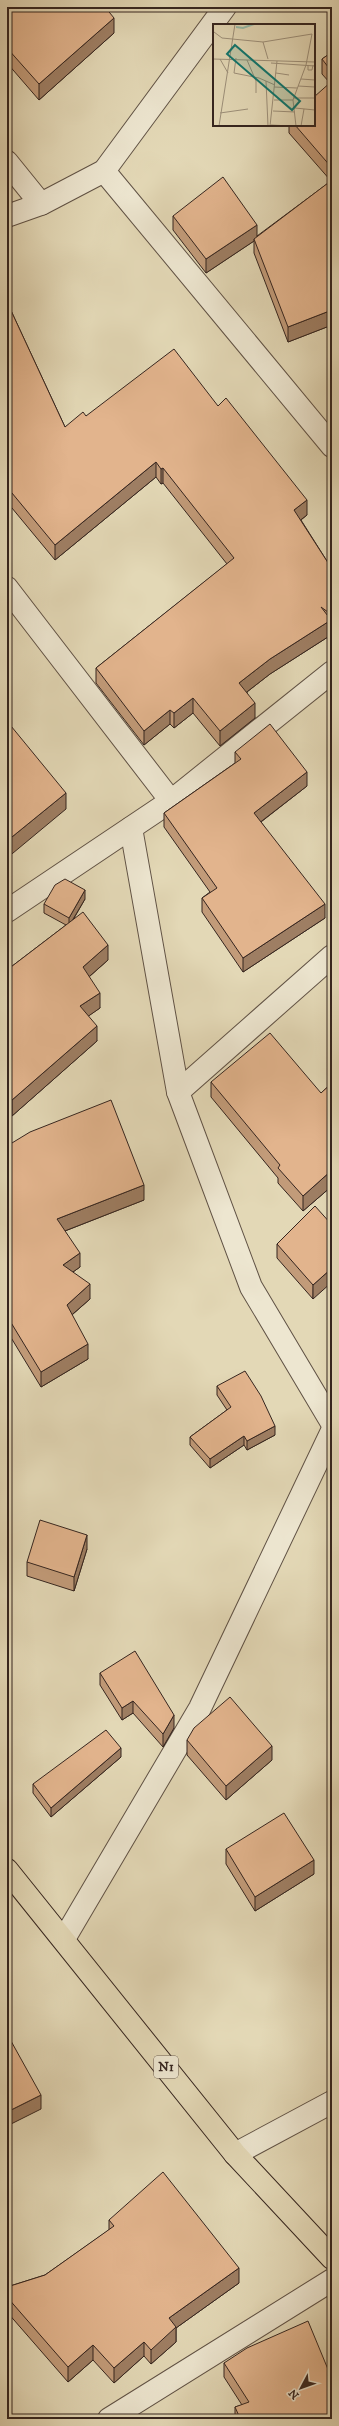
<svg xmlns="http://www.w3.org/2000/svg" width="339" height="2426" font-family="'IM FELL DW Pica',serif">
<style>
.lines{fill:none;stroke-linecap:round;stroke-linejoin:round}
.minor-casing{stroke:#605245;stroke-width:24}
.highway-casing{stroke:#35251f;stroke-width:24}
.minor{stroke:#ede6d0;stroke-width:22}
.highway{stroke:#e3d8b6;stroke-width:22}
.wall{fill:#c29b79;stroke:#35251f}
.shaded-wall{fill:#9e7e63;stroke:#35251f}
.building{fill:#e2b48d;stroke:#35251f}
.labels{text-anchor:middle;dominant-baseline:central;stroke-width:4;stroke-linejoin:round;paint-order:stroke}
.shield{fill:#ede6d0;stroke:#6c5f54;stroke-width:1}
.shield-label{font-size:13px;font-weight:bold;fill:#35251f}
.inset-river{fill:none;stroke:#96bba9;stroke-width:2}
.inset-road{fill:none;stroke:#9d907a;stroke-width:1}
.view{fill:#0f766e;fill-opacity:0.15;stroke:#0f766e;stroke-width:2}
.inset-edge{fill:none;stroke:#35251f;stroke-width:2}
</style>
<rect width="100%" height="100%" fill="#e3d8b6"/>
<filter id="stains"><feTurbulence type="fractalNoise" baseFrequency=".005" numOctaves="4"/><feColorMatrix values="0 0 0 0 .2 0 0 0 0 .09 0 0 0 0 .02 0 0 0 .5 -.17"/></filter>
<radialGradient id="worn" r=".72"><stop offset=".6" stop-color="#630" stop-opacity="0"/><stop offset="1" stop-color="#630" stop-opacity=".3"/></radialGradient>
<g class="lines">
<g class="minor-casing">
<g id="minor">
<polyline points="7,162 41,204"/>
<polyline points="104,171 332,446"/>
<polyline points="7,216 41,204 104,171 225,7"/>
<polyline points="7,588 171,801"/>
<polyline points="131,828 178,1092 251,1287 332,1423"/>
<polyline points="7,911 171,801 332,672"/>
<polyline points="178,1092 332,956"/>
<polyline points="64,1939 200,1708 332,1431"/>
<polyline points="235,2154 332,2102"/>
<polyline points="109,2419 332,2280"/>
</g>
</g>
<g class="highway-casing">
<polyline id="highway" points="7,1870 235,2154 332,2258"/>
</g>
<use href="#minor" class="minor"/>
<use href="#highway" class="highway"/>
</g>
<g class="wall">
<polygon points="7,7 114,33 39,100 7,63"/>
<polygon points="332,52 332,325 288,342 254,253 254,241 206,273 173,230 173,216 257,236 331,181 289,133 289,125 314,125 330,83 322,74 322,59"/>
<polygon points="7,302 65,427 86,416 218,406 307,515 301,520 332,569 332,630 331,629 331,635 270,674 247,692 255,718 220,746 193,713 174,728 170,724 144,745 96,683 96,668 227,564 163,483 161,484 156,477 55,560 7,502"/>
<polygon points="235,752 307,786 261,822 325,918 243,972 202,912 202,898 210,892 164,827 164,813 235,763"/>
<polygon points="85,899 73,920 108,960 89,977 100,1008 88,1016 97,1041 12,1116 7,1108 7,970 66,925 44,913 44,904"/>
<polygon points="211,1082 321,1093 332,1083 332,1186 303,1211 278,1183 278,1178 211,1097"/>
<polygon points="7,1146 144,1200 65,1231 80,1267 73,1272 90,1299 72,1315 88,1359 41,1387 7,1331"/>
<polygon points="315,1206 313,1299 277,1258 277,1244"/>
<polygon points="217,1386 275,1435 247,1450 244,1445 210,1468 190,1445 190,1437 227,1410 217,1395"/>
<polygon points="87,1549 74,1591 27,1576 27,1562"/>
<polygon points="100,1673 174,1728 163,1747 133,1713 122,1720 100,1685"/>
<polygon points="187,1740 272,1760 226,1800 187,1755"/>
<polygon points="121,1757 51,1817 33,1793 33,1784"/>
<polygon points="226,1849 314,1874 255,1911 226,1864"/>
<polygon points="109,2220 239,2283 176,2328 176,2342 151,2364 144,2356 114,2383 93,2360 68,2382 7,2312 7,2287 45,2275 109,2230"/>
<polygon points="224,2363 332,2379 235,2418 235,2407 242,2405 224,2377"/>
</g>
<g class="shaded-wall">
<polygon points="114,18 114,33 39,100 39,84"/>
<polygon points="257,225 257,239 254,239 254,241 206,273 206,259"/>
<polygon points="332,310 332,325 288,342 288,327"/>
<polygon points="156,462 156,477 55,560 55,545"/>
<polygon points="163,468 163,483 161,484 161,469"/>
<polygon points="307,500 307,515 294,525 294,510"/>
<polygon points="331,620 331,635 270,674 239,698 239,683 270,659"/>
<polygon points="193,698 193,713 174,728 174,713"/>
<polygon points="255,703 255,718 220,746 220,731"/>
<polygon points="170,710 170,724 144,745 144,731"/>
<polygon points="307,772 307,786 254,827 254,813"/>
<polygon points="66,793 66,809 7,858 7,841"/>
<polygon points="85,890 85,899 69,926 69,918"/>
<polygon points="325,904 325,918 243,972 243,958"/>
<polygon points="108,945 108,960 83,982 83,967"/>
<polygon points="100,993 100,1008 80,1022 80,1006"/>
<polygon points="97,1026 97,1041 12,1116 12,1100"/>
<polygon points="332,1170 332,1186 303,1211 303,1196"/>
<polygon points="144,1185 144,1200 57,1234 57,1219"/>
<polygon points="80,1253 80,1267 63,1279 63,1265"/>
<polygon points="332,1268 332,1282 313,1299 313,1285"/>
<polygon points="90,1284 90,1299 67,1319 67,1305"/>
<polygon points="88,1344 88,1359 41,1387 41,1372"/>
<polygon points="275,1426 275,1435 247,1450 247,1441"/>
<polygon points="244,1436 244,1445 210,1468 210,1459"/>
<polygon points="87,1535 87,1549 74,1591 74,1577"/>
<polygon points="133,1701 133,1713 122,1720 122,1708"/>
<polygon points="174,1715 174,1728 163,1747 163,1734"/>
<polygon points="272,1746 272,1760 226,1800 226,1786"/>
<polygon points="121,1748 121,1757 51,1817 51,1808"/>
<polygon points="314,1860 314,1874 255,1911 255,1897"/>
<polygon points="41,2095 41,2109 7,2126 7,2112"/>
<polygon points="239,2268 239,2283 176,2328 176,2342 151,2364 151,2350 169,2318"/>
<polygon points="144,2342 144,2356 114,2383 114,2368"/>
<polygon points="93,2345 93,2360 68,2382 68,2367"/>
</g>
<g class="building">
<polygon points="7,7 105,7 114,18 39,84 7,48"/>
<polygon points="332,52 332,72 322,59"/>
<polygon points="332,81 332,168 295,125 314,125 314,97"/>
<polygon points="223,177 257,225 206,259 173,216"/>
<polygon points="332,180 332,310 288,327 254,239"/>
<polygon points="7,302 65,427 83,412 86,416 174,349 218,406 226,398 307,500 294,510 332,569 332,615 321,607 331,620 270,659 239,683 255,703 220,731 193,698 174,713 170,710 144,731 96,668 234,558 163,468 161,469 156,462 55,545 7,487"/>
<polygon points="270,724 307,772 254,813 325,904 243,958 202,898 217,888 164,813 241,759 235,752"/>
<polygon points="11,726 66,793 7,841 7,729"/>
<polygon points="65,879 85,890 69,918 44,904 55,885"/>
<polygon points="83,912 108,945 83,967 100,993 80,1006 97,1026 12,1100 7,1093 7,970"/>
<polygon points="270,1033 321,1093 332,1083 332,1170 303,1196 278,1168 280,1165 211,1082"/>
<polygon points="111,1100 144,1185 57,1219 80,1253 63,1265 90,1284 67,1305 88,1344 41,1372 7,1316 7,1146 30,1132"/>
<polygon points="315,1206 332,1225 332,1268 313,1285 277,1244"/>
<polygon points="245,1371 261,1396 275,1426 247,1441 244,1436 210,1459 190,1437 231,1407 217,1386"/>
<polygon points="40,1520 87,1535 74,1577 27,1562"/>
<polygon points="135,1651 174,1715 163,1734 133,1701 122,1708 100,1673"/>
<polygon points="230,1697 272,1746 226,1786 187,1740 194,1728"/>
<polygon points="106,1730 121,1748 51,1808 33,1784"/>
<polygon points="284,1813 314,1860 255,1897 226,1849"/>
<polygon points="11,2041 41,2095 7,2112 7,2043"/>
<polygon points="163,2172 239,2268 169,2318 176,2327 151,2350 144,2342 114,2368 93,2345 68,2367 7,2297 7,2287 45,2275 114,2226 109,2220"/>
<polygon points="308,2321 332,2379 332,2419 231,2419 239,2416 235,2407 249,2402 224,2363 247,2348"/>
</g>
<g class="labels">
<rect class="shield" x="154" y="2056" width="24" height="22" rx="3"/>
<g class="shield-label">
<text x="166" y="2067">N1</text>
</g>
</g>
<g transform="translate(213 24)">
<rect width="102" height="102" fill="#e3d8b6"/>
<path class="inset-river" d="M23 3 30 4 41 0"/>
<path class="inset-road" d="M1 8 9 14 50 18 99 10 93 41 80 76 83 102M50 18 55 35M23 34 21 49 46 54 62 61M0 35 102 38M7 35 15 49M34 36 43 57V69M58 39 102 42M95 41V46H99L100 41M63 49 76 51M88 55 102 56M53 57 55 102M85 62 102 63M61 63 84 64M80 74H102M61 76H80M82 84 102 86M60 87 82 88M7 89 35 85M58 101 77 102M6 102 22 0M57 102 64 37M88 102 91 85"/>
<path class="view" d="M22 21 87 77 79 86 14 30Z"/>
<rect width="102" height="102" class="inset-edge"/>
</g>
<rect width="339" height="2426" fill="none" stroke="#e3d8b6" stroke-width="24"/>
<rect x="8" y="8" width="323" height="2410" fill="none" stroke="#35251f" stroke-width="2"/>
<rect x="12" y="12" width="315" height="2402" fill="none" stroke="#35251f"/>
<g transform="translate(301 2388) rotate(229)" stroke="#ede6d0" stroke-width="3" paint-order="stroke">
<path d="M0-3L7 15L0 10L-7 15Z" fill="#35251f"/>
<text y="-6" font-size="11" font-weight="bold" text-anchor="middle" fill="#35251f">N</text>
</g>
<rect width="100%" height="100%" filter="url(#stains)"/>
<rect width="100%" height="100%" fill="url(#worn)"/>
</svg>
